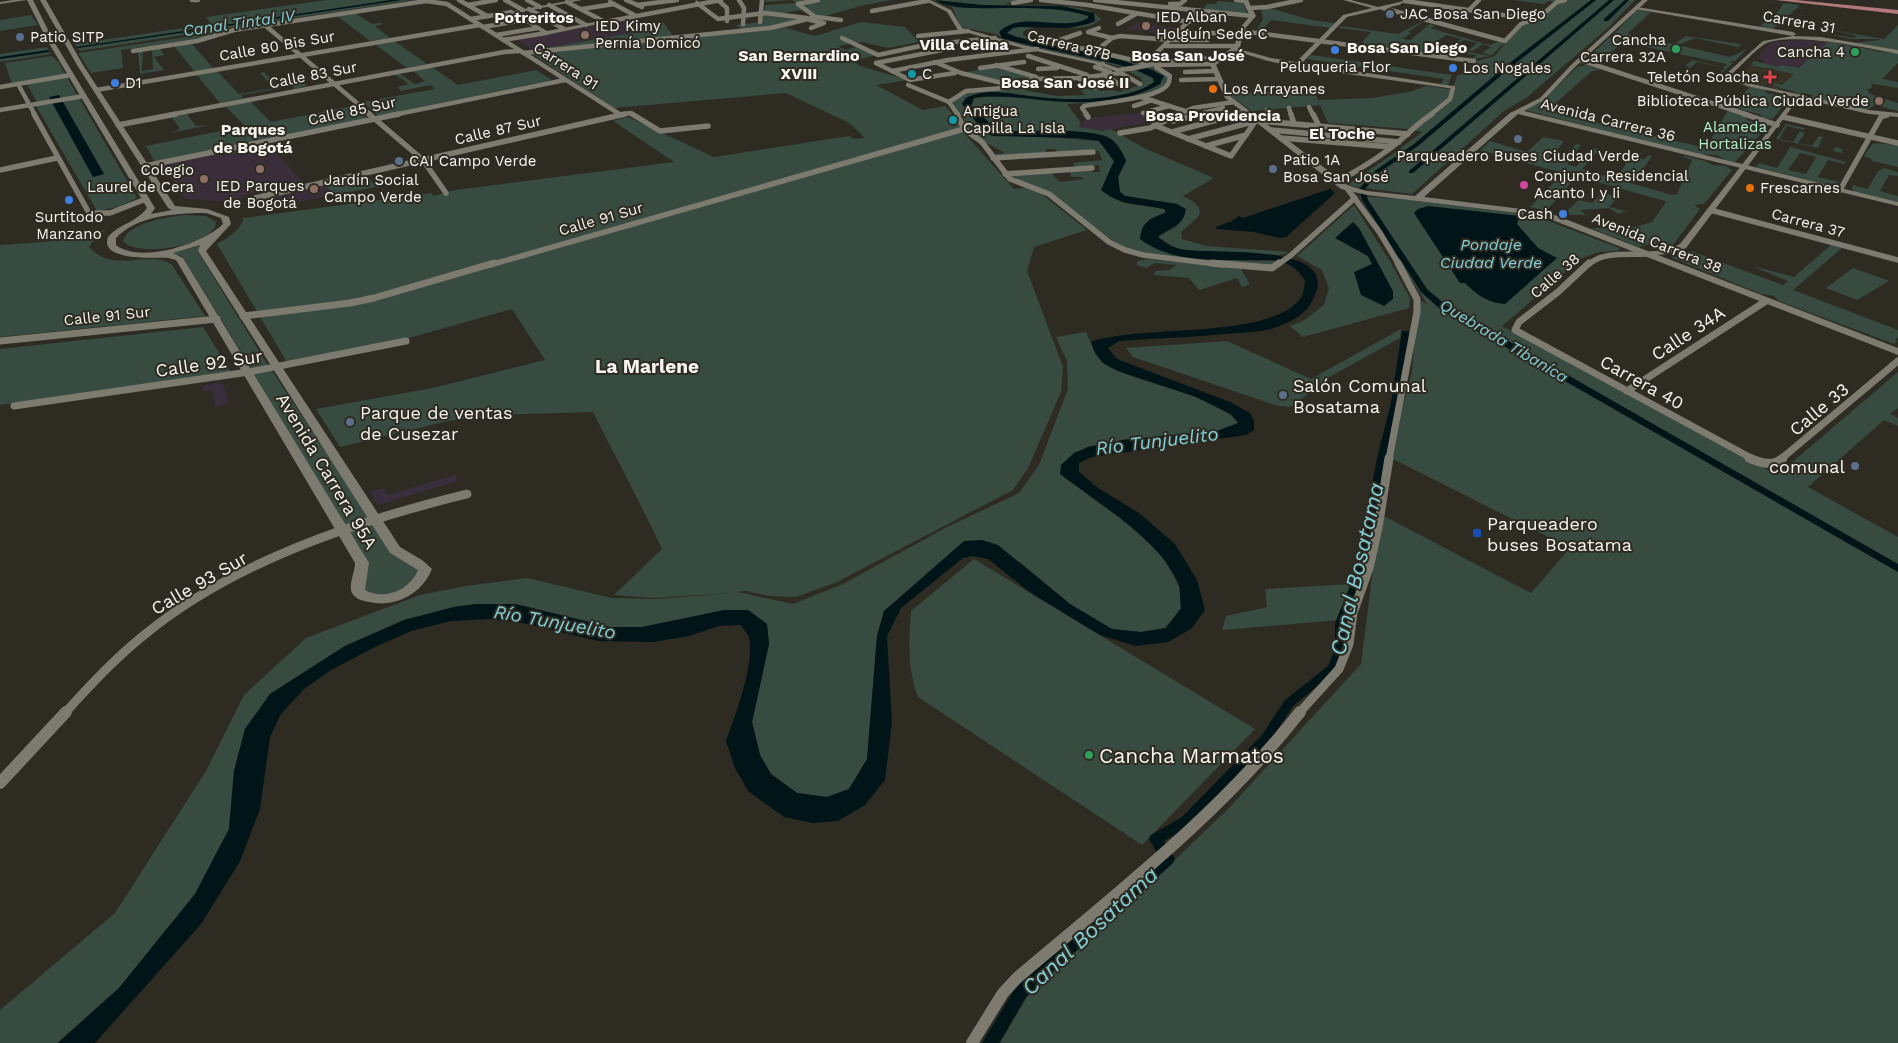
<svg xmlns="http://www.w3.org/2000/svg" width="1898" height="1043" font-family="'Work Sans',sans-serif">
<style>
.commercial{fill:#392e3e}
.built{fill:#373223}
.education{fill:#3b2e3b}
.green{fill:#384b41;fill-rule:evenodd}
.water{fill:#011417}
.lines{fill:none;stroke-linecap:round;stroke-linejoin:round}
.canal{fill:#011417;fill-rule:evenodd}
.river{fill:#011417;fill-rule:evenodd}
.minor-far4{stroke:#7d7a6f;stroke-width:4.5}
.minor-far3{stroke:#7d7a6f;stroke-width:5.5}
.minor-far2{stroke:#7d7a6f;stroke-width:7}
.minor-far1{stroke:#7d7a6f;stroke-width:9}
.minor{stroke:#7d7a6f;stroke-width:12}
.tertiary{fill:#7d7a6f;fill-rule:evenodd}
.secondary{fill:#7d7a6f;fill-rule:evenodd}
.primary{fill:#b1797b;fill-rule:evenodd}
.service-dot{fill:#5c6f8a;stroke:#2e2b22;stroke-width:2}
.education-dot{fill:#8d6e63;stroke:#2e2b22;stroke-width:2}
.leisure-dot{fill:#2e9e5b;stroke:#2e2b22;stroke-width:2}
.shop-dot{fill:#3f7fe0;stroke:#2e2b22;stroke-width:2}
.culture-dot{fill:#0f9aa8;stroke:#2e2b22;stroke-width:2}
.health-dot{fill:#e0444e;stroke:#2e2b22;stroke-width:2}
.food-dot{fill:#e8710a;stroke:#2e2b22;stroke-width:2}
.hotel-dot{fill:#d1479c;stroke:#2e2b22;stroke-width:2}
.transit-dot{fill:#1a4fb4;stroke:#2e2b22;stroke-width:2}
.labels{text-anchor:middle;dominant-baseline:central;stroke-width:4;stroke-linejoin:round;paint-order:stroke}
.far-poi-label{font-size:15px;fill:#f6f4ee;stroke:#2e2b22;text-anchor:start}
.far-street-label{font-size:15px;fill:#f6f4ee;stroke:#2e2b22}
.far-park-label{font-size:15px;fill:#b2efcf;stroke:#2e2b22}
.far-neighbourhood-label{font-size:16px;font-weight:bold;fill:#f6f4ee;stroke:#2e2b22}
.far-water-label{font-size:16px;font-style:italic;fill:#83d0d8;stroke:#2e2b22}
.street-label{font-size:18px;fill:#f6f4ee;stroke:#2e2b22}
.poi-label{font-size:18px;fill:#f6f4ee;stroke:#2e2b22;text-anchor:start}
.neighbourhood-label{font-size:19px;font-weight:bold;fill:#f6f4ee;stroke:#2e2b22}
.water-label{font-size:19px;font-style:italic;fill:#83d0d8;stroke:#2e2b22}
.near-poi-label{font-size:21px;fill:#f6f4ee;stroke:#2e2b22;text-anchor:start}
.near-water-label{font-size:22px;font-style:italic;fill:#83d0d8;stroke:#2e2b22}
</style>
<rect width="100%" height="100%" fill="#2e2b22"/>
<g class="commercial">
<polygon points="217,383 223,384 229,404 215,407 212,392 208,390 202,391 204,385"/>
<polygon points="455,475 457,481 378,505 370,491 384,488 388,495"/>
</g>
<polygon class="built" points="1750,66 1795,74 1778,89 1748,81 1740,76 1751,77 1740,74"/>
<g class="education">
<polygon points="628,20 639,32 532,50 517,40"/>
<polygon points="1138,22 1180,29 1174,35 1127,29"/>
<polygon points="1801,40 1828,42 1796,71 1761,64 1764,60 1756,58 1769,44 1774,42"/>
<polygon points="1139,113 1158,120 1102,131 1078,127 1088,118"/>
<polygon points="268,143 305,185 267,193 265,191 243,195 244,198 219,201 185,199 163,165"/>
<polygon points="324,184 334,195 277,206 270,196"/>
</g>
<g class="green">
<polygon points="326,0 412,0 80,51 75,44 211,24 206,17"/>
<path d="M766 0H892L860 6 785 28 815 36 861 22 905 27 919 42 888 48 862 42 838 46 845 50 856 47 876 55 853 61 860 66 908 80 876 85 923 110 945 106 956 118 965 134 1014 189 1033 187 1087 230 1034 247 1027 271 1063 367 1061 392 1028 468 1013 490 835 583 796 597 769 596 746 591 738 592 793 604 843 584 945 528 1019 493 1039 465 1068 389 1067 361 1056 337 1086 332C1091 342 1094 355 1103 362 1111 370 1124 373 1134 377 1161 386 1223 401 1238 423L1217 431 1122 440 1088 447 1061 465 1089 496 1128 523 1163 557 1179 586 1181 609 1165 628 1141 632 1112 629 1070 604 1021 563 979 540 884 611 877 636 867 759 849 789 827 797 797 793 771 774 760 755 752 722 769 644 767 624 744 610 642 627H610L515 604H476L454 607 404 620 345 646 270 694 245 729 234 771 229 829 195 894 119 988 57 1043H0V1010L115 913 206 771 244 695 306 638 420 595 466 586 527 578 612 598 657 599 732 593 654 598 614 595 662 549C640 502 616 458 593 412L494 415 448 421 340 447 316 409 433 388 545 360 512 309 409 338 288 364 217 244C227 238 242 230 243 218L432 193 433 196 455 190 674 162 613 121 628 117 714 157 849 136 854 139 865 138 849 123 786 93 614 108 528 51 638 32 633 26 663 22 673 36 742 29 735 25 762 22 763 14 806 18 811 16 801 10 779 14 764 12 765 5 797 3 792 0 765 2Z"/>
<path d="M932 0H1019L1004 4C1027 7 1087 0 1101 19 1083 36 1056 22 1034 27 1030 28 1026 30 1023 32V35L1037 40 1142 65 1127 68 1010 41 995 34 961 27 952 7Z"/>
<polygon points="1513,0 1635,0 1608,28 1526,98 1504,111 1412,194 1356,187 1348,184 1390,156 1422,132 1408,129 1328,123 1320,105 1252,111 1229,95 1312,86 1318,100 1372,98 1409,92 1426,86 1450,89 1454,85 1457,76 1468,71 1477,61 1495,56 1521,24 1538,17 1555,2 1548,1 1544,4"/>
<polygon points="1751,0 1829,8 1799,5 1798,7 1805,9 1797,8 1773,29 1760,26 1779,11 1783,3"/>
<polygon points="1217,1 1243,3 1248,15 1202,11 1207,4 1216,4"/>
<polygon points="1270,8 1311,20 1335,23 1331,28 1271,20 1260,31 1256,31 1263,19 1261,9"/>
<polygon points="1640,10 1651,12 1627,34 1674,44 1686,36 1740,44 1739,47 1747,49 1695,38 1678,45 1730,57 1747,49 1735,61 1729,61 1733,63 1722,73 1723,75 1710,73 1720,73 1722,71 1720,71 1725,69 1722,67 1697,62 1689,69 1686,68 1689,66 1685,66 1692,60 1723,67 1727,65 1726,64 1623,42 1598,64 1585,60 1609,38 1617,37 1613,35 1636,11"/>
<polygon points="355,13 372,24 381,23 383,24 375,26 390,38 370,41 337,16"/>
<polygon points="31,15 38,25 0,31 0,20"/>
<polygon points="1421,22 1423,22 1408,32 1411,33 1403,39 1410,40 1430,24 1435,26 1430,28 1489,45 1498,42 1504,43 1492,55 1482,53 1491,47 1483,44 1473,51 1468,51 1477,43 1464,40 1452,49 1447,48 1461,39 1447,35 1429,45 1491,56 1470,60 1477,55 1448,51 1443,57 1360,45 1371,32 1339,28 1340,26 1398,34"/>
<polygon points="1898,25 1898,50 1852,43 1881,40 1878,39 1850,39 1823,33 1853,38 1858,36 1827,29 1884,39"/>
<polygon points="220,32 204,38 121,50 123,68 91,73 78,53"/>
<polygon points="393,40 427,64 407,68 373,43"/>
<path d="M1828 42 1869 49 1879 52 1898 53V63L1882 79 1898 82V88L1873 84 1871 86 1872 88 1867 89 1870 94 1898 103V111L1875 105 1867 110 1811 97 1812 95 1803 93 1801 95C1782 84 1756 90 1738 76L1753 83 1778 89 1780 87 1765 83 1767 81 1782 85 1794 74 1749 65H1753L1752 63 1754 61 1778 67 1781 65 1799 68Z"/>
<polygon points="192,44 213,68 195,72 174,46"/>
<polygon points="47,47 51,54 0,62 0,54"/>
<polygon points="160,48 164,55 154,57 164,70 140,74 138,52 143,51 142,71 153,69 152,50"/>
<polygon points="1311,55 1452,75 1448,85 1441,84 1444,79 1307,59"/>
<polygon points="52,56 59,63 77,95 37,102 26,82 12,84 5,63"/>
<polygon points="1586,65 1601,70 1592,71 1550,108 1550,112 1706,148 1728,110 1743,115 1749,121 1769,125 1735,162 1726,160 1716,155 1699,154 1609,132 1525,110 1547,97 1577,67"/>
<polygon points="996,66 1036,78 1017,78 1010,80 1016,82 1011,84 964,73"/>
<polygon points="432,67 458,85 536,70 552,80 378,116 363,102 435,89 431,85 401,91 397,87 409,84 394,74 399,73 415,84 425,81 412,70"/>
<path d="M1151 67 1163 71 1169 76 1170 81 1157 91 1119 101 1067 104 1081 123 1078 127 1102 131 1111 129 1144 148 1214 178 1183 196C1191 200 1197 202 1200 211L1198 217 1181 232 1182 239 1207 246 1289 252 1282 255 1182 250 1172 246 1158 237 1177 226V204L1125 196 1120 192 1118 177 1126 161 1090 133 1003 131 995 128 971 106 974 98C1035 90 1102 119 1160 84L1154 70 1147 68Z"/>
<polygon points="216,70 239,94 274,88 260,73 264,72 279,87 302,81 307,86 295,89 293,86 241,95 243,98 220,103 196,74"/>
<path d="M1136 70 1153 78 1154 82C1129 101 1068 101 1038 97 1015 95 988 87 966 98L962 104 984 132 1099 141 1114 161 1101 190 1125 203 1164 209 1167 213 1140 239 1214 260 1278 261 1274 265 1263 267 1148 255 1128 250 1098 231 1055 196 1011 176 1051 173 1060 182 1083 179 1082 177H1071L1070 172 1090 171 1092 172H1100L1099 165 1075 168 1073 163 1102 160 1099 151 1058 153 1055 149H1046L1047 154 995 157 993 154 1005 153 985 142 969 129 962 116 953 107V102L968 92 1017 86 1029 91 1057 96 1085 95 1080 89 1094 88 1101 91 1112 90 1120 92 1142 84 1141 78 1129 72Z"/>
<polygon points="1743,85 1764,90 1768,94 1783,95 1789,97 1773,119 1764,118 1759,114 1730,107 1749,88"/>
<polygon points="79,98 137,198 118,207 97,211 36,106"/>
<polygon points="250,101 271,122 353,106 367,118 155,162 146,146 245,126 224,105"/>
<polygon points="186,113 196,126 210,125 170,133 180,129 171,116"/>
<polygon points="1786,124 1805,128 1804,130 1787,126 1779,139 1793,142 1800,131 1805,133 1798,143 1812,146 1819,136 1823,137 1818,148 1833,151 1835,147 1842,149 1842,152 1847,154 1776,139"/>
<polygon points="1543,137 1564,141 1550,159 1560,162 1576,144 1581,145 1567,164 1576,167 1593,148 1599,150 1582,169 1672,195 1677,194 1692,160 1683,157 1685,156 1705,161 1713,165 1726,166 1732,170 1704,204 1694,205 1700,209 1673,245 1668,248 1662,248 1650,244 1639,247 1591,228 1631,228 1652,222 1666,202 1665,201 1579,177 1576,177 1546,211 1530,207 1563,173 1480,150 1490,141 1527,152"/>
<path d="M1776 143 1846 162 1844 164 1828 160 1818 177 1839 182 1838 184 1830 185 1756 167 1759 163 1777 168 1790 147ZM1800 153 1816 157 1806 174 1788 170Z"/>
<polygon points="1873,143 1898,145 1898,167 1872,161 1871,159 1864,156"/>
<polygon points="1634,152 1645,154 1637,154 1635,157 1645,159 1648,155 1652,156 1636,179 1619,174"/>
<polygon points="1884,168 1898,172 1898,176 1889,175 1880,191 1898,196 1898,202 1855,192 1852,189 1853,185 1868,189 1878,171"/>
<polygon points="366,175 376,187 334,195 324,184"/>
<polygon points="1602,193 1618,197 1609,207 1626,211 1618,214 1609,208 1580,210 1586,215 1571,215 1565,213 1579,200 1592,203"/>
<polygon points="1359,196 1401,199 1533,215 1619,248 1618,251 1599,252 1580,259 1502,326 1777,475 1898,372 1898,408 1890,414 1898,418 1898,426 1884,420 1808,487 1898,537 1898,1043 1000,1043 1030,992 1137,896 1228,809 1361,664 1380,514 1531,593 1570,548 1389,457 1412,372 1417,299 1427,304"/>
<polygon points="1354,205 1391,263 1410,298 1409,308 1303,337 1290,326 1303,321 1324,305 1329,288 1322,270 1297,256"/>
<path d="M184 215 206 216 216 222C216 245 137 259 123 241 127 223 168 217 184 215Z"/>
<path d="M106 230 95 239 89 247C113 275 151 248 172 265L205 316 0 337V245C35 243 73 241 106 230Z"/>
<polygon points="202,245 198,252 269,367 252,370 182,256 172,253"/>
<polygon points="1831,245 1842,248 1793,290 1898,330 1898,337 1895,340 1898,341 1894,344 1779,301 1774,296 1761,294 1670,257 1683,256 1691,251 1783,285 1788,281 1752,266 1794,277"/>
<polygon points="1147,259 1241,269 1250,284 1242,287 1237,278 1199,290 1189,278 1153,275 1156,271 1169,270 1177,265 1155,263 1146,268 1137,265 1137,261"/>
<polygon points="1853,268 1889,281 1857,300 1826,288"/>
<polygon points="203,327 231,372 0,405 0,349"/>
<polygon points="1401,329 1400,338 1331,376 1291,407 1278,406 1133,357 1126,348 1227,341 1311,379"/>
<polygon points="272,371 367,514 370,519 346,528 254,374"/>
<path d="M373 522 391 554 419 568 420 574C403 590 389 601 364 592L347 531Z"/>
<path d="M974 559 1255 729 1142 845 918 697C907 667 909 643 911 611Z"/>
<polygon points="1351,584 1339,620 1222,630 1226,616 1267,607 1265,589"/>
</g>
<g class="water">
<path d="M1147 68 1164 76 1160 84C1129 102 1086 104 1051 101 1025 99 1000 94 974 98L971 106 995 128 1003 131C1027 132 1093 127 1111 139 1118 144 1123 153 1126 161L1118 177 1120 192 1125 196 1177 204 1186 209C1183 228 1170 226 1158 237 1165 243 1172 247 1181 249 1209 256 1350 239 1311 303 1304 316 1285 325 1271 329 1260 332 1248 332 1237 333 1198 337 1159 338 1119 341L1108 348 1117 359 1230 402 1250 413 1254 421V430L1246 435 1092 457 1079 463V472L1098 488 1139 513 1175 544 1197 580 1205 610 1191 629 1168 642 1136 646 1100 635 1031 593 988 559 972 556 963 558 901 608 887 636 892 722 885 780 865 805 838 821 813 823 784 817 748 791 735 768 726 741C735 717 755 662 749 638 748 633 743 629 741 625L719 626 689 636 653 642 599 641 522 623 491 619 451 621 411 631 375 647 331 670 304 689 281 714 270 737 260 809 240 861 201 924 95 1043H58L119 988 195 894 229 829 234 771 245 729 270 694 345 646 404 620 454 607 476 604H515L610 627H642L724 610H748L767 624 769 644 752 722 760 755 771 774 797 793 827 797 849 789 867 759 877 636 884 611 964 541 982 540 998 545 1070 604 1112 629 1141 632 1166 628 1181 608C1180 601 1181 592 1179 586 1165 543 1095 501 1060 474L1061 465 1074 453 1088 447 1122 440 1217 431 1238 423 1232 415 1196 397 1118 371 1103 363 1095 353 1091 342C1142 324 1268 340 1300 299 1304 294 1304 286 1305 281 1299 270 1291 264 1278 261 1270 259 1260 261 1251 260 1214 260 1172 263 1140 239 1142 220 1151 219 1166 212L1164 209C1139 203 1122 207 1101 190L1114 161 1099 141 1076 138 992 136 984 132 962 104 966 98C988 87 1015 95 1038 97 1068 101 1130 101 1154 82L1153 78 1136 70Z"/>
<polygon points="59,95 104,174 93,177 49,97"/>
<polygon points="1330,189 1335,193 1286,237 1280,238 1254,232 1217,229 1216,227 1232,221 1239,216 1243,218"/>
<path d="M1428 206 1520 216 1517 224 1538 248 1557 258 1505 304C1488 303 1477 295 1465 283H1460L1414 213 1418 209Z"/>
<polygon points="1353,222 1359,228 1393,291 1393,299 1384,306 1361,295 1354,272 1372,264 1368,256 1335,238"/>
</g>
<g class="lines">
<g class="canal">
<polygon points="391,0 402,0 78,48 76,47"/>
<polygon points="1591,0 1596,0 1511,67 1418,146 1380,172 1365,189 1368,200 1427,289 1447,306 1898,564 1898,572 1441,310 1421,292 1362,200 1359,189 1376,170 1414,144 1507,65"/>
<polygon points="1609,0 1614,0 1413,173 1409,173 1409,171"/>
<polygon points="1625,0 1629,0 1608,21 1604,21 1604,19"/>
<polygon points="48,50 50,52 0,59 0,57"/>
<polygon points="1402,331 1408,331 1409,333 1399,403 1387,458 1369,554 1362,581 1347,623 1347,649 1339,668 1293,706 1270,741 1192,825 1164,841 1175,859 1173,863 1026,997 999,1043 982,1043 1016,987 1160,858 1149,839 1151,835 1182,817 1262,735 1285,700 1328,666 1335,649 1335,623 1352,581 1359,554 1377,458 1391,403"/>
</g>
<path class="river" d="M935 0 983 5 1062 6 1094 13 1095 21 1088 24 1068 28 1019 27 1013 28 1007 33 1017 37 1121 60 1156 72 1152 74 1116 64 1012 41 1002 38 999 32C1022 9 1062 33 1088 18V16C1045 3 1000 11 956 7L943 4Z"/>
<g class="minor-far4">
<polyline points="192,0 198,0"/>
<polyline points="459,0 487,16"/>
<polyline points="505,0 523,10"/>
<polyline points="527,0 540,7"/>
<polyline points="626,0 642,7"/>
<polyline points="739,0 744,8 743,24"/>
<polyline points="1041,0 1088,5 1189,22"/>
<polyline points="1095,0 1253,16"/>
<polyline points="1236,0 1246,1"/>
<polyline points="719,1 727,8 727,21"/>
<polyline points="1405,1 1531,19"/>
<polyline points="567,2 605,22 721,0"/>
<polyline points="610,2 634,15"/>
<polyline points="697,3 718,19 765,13 807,18"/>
<polyline points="1013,3 1031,0"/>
<polyline points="798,4 814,16 812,18"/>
<polyline points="798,4 818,0"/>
<polyline points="1170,4 1180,4 1185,0"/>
<polyline points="468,5 496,0"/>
<polyline points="549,5 586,25"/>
<polyline points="637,5 677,0"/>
<polyline points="1250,8 1267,7 1301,0"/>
<polyline points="1383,8 1505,41 1521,24 1541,16 1557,2 1565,0"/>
<polyline points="529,9 564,29"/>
<polyline points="582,9 614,4"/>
<polyline points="1469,10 1479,0"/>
<polyline points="872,11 927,1"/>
<polyline points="816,17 841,20"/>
<polyline points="471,19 511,12"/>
<polyline points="810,20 824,23 811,28"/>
<polyline points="760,22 762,0"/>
<polyline points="1118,24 1136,14"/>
<polyline points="266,26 371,115"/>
<polyline points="483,27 525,20"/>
<polyline points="1099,28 1088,32 1112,38"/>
<polyline points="1240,31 1474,61"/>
<polyline points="1180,32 1240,34"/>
<polyline points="496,35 538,28"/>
<polyline points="918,36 968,31"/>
<polyline points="842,38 878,55 925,45 995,38"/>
<polyline points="503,40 546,33"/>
<polyline points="1173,40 1208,40"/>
<polyline points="1054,42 1146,63 1199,11"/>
<polyline points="1054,42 1080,33"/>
<polyline points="1166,46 1238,46"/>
<polyline points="133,51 197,41 234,30 426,1 447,4 621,115"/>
<polyline points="1095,52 1112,38 1120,36 1172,40"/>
<polyline points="523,53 770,28 812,18"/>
<polyline points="1028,56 1087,75"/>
<polyline points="1580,60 1748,115"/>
<polyline points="935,62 961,73 1006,84"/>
<polyline points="876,63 942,50"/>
<polyline points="876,63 910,80 955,73"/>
<polyline points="1103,64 1095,67 1110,72"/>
<polyline points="996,65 1036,77"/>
<polyline points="980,68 1024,62"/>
<polyline points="1038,69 1057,68"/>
<polyline points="892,71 948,60 1037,49"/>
<polyline points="1185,72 1215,71"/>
<polyline points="1103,74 1125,88"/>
<polyline points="1078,78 1095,88"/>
<polyline points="1181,80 1218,79"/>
<polyline points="18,84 35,115"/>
<polyline points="908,85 949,102"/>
<polyline points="0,87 71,75"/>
<polyline points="96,90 480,25"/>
<polyline points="1141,97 1185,111"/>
<polyline points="949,102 958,115"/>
<polyline points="949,102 966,91 1003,88 1035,79 1078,78 1121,73 1140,84"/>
<polyline points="1134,106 1152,100"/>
<polyline points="1309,107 1313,115"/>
<polyline points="1289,108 1291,115"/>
<polyline points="0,110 84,96"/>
<polyline points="1267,110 1269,115"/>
<polyline points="1143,113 1169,106"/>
<polyline points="169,115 504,52 520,51"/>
<polyline points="393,115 565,80"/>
<polyline points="620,115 630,113 634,115"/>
<path d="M1087 115 1082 108 1084 106C1102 102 1159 99 1168 84 1170 82 1169 79 1170 76L1156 67V65L1213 64"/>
<polyline points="1177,115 1193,108 1234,102"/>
<polyline points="1195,115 1223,108"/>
<polyline points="1235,115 1247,112"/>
<polyline points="1430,115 1450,99 1453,88"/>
</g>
<g class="minor-far3">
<polyline points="34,114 89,213 110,213 146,199"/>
<polyline points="369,114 423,160 446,193"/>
<polyline points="632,114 660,131 708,126"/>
<polyline points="957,114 964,129 982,142 1010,179 1049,194 1109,242 1125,250 1143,255 1223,265"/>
<polyline points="1086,114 1088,117"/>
<polyline points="1269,114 1272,122"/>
<polyline points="1291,114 1294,124"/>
<polyline points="1313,114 1319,126 1319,131"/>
<polyline points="1744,114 1777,125"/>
<polyline points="1783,117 1898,143"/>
<polyline points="1173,121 1200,114"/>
<polyline points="1260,121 1408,134"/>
<polyline points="118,125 176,114"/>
<polyline points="1154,125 1231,156 1257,119"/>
<polyline points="1272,130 1399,142"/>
<polyline points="1172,132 1239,114"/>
<polyline points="1120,133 1150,128 1180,114"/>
<polyline points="1281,138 1392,147"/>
<polyline points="1188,139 1256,121"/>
<polyline points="1206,146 1246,135"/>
<polyline points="993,158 1093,152"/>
<polyline points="145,166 399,114"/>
<polyline points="0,170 57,158"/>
<polyline points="1005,174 1092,168"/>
<path d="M1338 182C1357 170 1376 160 1393 146 1407 136 1417 123 1432 114"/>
<polyline points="1347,188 1380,233 1399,265"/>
<polyline points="1840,190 1881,117 1887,115"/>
<polyline points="255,198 625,114"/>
<polyline points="1710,210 1898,260"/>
<polyline points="490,265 964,129"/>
<polyline points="1277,265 1290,256 1355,198"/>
<path d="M1588 265C1603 251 1627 255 1646 254"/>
</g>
<g class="minor-far2">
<polyline points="1212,263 1272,268 1279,263"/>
<polyline points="1589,263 1558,292 1519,322 1515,330 1753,459"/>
<polyline points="243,316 350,303 374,298 494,263"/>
<polyline points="0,341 217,319"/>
<polyline points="1627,391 1766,301"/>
<polyline points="14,406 249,372 406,341"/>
<polyline points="1389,459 1417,312 1417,299 1398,263"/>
<polyline points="1781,459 1898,361"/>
</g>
<g class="minor-far1">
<path d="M1749 458C1761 463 1772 467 1783 458"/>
<path d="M65 713C89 686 114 659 143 636 232 562 356 521 467 494"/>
<polyline points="1299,713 1339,669 1349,644 1353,613 1369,568 1378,528 1389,458"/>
</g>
<g class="minor">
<polyline points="0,783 66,712"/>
<path d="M972 1043 1003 993 1017 978C1116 894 1220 814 1300 712"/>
</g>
<g class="tertiary">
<polygon points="13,0 27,0 0,4 0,2"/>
<polygon points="572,0 582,0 516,13 547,31 605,20 608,22 546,35 509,12"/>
<polygon points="924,0 930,0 951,10 962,28 1023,45 1100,62 1118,68 1170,59 1224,55 1227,57 1170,63 1132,71 1118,72 1096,64 1022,48 958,30 947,12"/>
<polygon points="1343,0 1351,0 1378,7 1408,0 1399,5 1347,17 1302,63 1453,86 1455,89 1297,67 1268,61 1232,50 1235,48 1271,58 1296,62 1343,15 1372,8"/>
<polygon points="1637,7 1793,32 1796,34 1793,36 1635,9"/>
<path d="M1793 36 1821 37 1898 50V54C1867 48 1796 32 1767 43 1759 46 1740 67 1732 74L1738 79 1752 84 1869 110 1898 113V117L1869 114 1799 98 1686 248 1668 254 1643 256V252L1667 250 1680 244 1794 98C1772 87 1744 92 1726 74L1763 41Z"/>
</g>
<g class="secondary">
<path d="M27 0H33L53 40 155 208 151 214 172 210 168 208 77 65 40 0H46L83 65 175 206 207 209 229 217 231 224 206 251 400 547 422 560 432 569C422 594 395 608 369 602 363 601 355 599 352 593 348 585 355 572 355 563L176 260 168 258C155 257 99 262 108 237 119 224 137 222 147 208L47 40ZM197 213H206L221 218 223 224C203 244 140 264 116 245V238C136 217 169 214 197 213ZM200 245 198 251 390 553 418 570C410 590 384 601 365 590L369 563 183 258 173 253Z"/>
<polygon points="1242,0 1248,0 1256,16 1244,30 1240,47 1216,65 1230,96 1347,185 1367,191 1415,196 1510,113 1540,98 1571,65 1642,0 1648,0 1575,67 1544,100 1524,111 1898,202 1898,206 1518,114 1424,197 1547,212 1898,348 1898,355 1542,216 1367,195 1341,189 1225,98 1210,65 1235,45 1238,30 1250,16"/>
</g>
<polygon class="primary" points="1776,0 1796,0 1898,10 1898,14"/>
</g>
<g class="service-dot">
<circle cx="1390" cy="14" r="5"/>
<circle cx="20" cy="37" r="5"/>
<circle cx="1518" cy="139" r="5"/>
<circle cx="399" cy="161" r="5"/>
<circle cx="1273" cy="169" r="5"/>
<circle cx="1283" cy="395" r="5"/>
<circle cx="350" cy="422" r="5"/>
<circle cx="1855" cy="466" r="5"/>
</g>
<g class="education-dot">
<circle cx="1146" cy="26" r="5"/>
<circle cx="585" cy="35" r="5"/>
<circle cx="1879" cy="101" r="5"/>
<circle cx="260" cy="169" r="5"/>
<circle cx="204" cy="179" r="5"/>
<circle cx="314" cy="189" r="5"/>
</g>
<g class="leisure-dot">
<circle cx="1676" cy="49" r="5"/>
<circle cx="1855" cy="52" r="5"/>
<circle cx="1089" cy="755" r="5"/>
</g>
<g class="shop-dot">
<circle cx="1335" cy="50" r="5"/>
<circle cx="1453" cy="68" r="5"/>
<circle cx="115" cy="83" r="5"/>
<circle cx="69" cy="200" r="5"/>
<circle cx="1563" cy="214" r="5"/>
</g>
<g class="culture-dot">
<circle cx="912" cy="74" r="5"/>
<circle cx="953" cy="120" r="5"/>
</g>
<path class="health-dot" d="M1767.5 69.5h5v5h5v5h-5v5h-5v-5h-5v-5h5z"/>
<g class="food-dot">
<circle cx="1213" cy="89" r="5"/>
<circle cx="1750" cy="188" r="5"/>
</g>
<circle class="hotel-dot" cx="1524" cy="185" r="5"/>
<rect class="transit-dot" x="1472" y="528" width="10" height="10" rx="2.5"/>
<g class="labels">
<g class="far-poi-label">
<text x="1400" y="14">JAC Bosa San Diego</text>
<text x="1156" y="17">IED Alban<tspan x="1156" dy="17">Holguín Sede C</tspan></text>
<text x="595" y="26">IED Kimy<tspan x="595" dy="17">Pernía Domicó</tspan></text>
<text x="30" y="37">Patio SITP</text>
<text x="1666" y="40" text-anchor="end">Cancha<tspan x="1666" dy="17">Carrera 32A</tspan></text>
<text x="1845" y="52" text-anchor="end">Cancha 4</text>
<text x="1335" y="67" text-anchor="middle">Peluqueria Flor</text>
<text x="1463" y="68">Los Nogales</text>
<text x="922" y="74">C</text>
<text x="1759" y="77" text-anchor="end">Teletón Soacha</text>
<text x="125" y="83">D1</text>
<text x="1223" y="89">Los Arrayanes</text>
<text x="1869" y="101" text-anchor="end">Biblioteca Pública Ciudad Verde</text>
<text x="963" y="111">Antigua<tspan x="963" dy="17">Capilla La Isla</tspan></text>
<text x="1518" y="156" text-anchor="middle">Parqueadero Buses Ciudad Verde</text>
<text x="1283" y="160">Patio 1A<tspan x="1283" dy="17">Bosa San José</tspan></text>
<text x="409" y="161">CAI Campo Verde</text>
<text x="194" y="170" text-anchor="end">Colegio<tspan x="194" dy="17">Laurel de Cera</tspan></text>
<text x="1534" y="176">Conjunto Residencial<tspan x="1534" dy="17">Acanto I y Ii</tspan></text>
<text x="324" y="180">Jardín Social<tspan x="324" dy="17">Campo Verde</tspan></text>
<text x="260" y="186" text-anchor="middle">IED Parques<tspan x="260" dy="17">de Bogotá</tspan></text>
<text x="1760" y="188">Frescarnes</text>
<text x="1553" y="214" text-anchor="end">Cash</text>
<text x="69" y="217" text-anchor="middle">Surtitodo<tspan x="69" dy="17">Manzano</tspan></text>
</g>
<g class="far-street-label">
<text transform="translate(1799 22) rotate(10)">Carrera 31</text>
<text transform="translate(1069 45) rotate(14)">Carrera 87B</text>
<text transform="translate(277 46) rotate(-10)">Calle 80 Bis Sur</text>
<text transform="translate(566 66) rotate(33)">Carrera 91</text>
<text transform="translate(313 75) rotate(-11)">Calle 83 Sur</text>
<text transform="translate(352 111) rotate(-12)">Calle 85 Sur</text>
<text transform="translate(1608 120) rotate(14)">Avenida Carrera 36</text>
<text transform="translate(498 130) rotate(-13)">Calle 87 Sur</text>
<text transform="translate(601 219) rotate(-16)">Calle 91 Sur</text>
<text transform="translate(1808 223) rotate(15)">Carrera 37</text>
<text transform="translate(1657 243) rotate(22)">Avenida Carrera 38</text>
<text transform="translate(1555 276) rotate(-41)">Calle 38</text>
<text transform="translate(107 316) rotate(-6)">Calle 91 Sur</text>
</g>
<g class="far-park-label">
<text x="1735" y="127">Alameda<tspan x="1735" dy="17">Hortalizas</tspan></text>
</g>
<g class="far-neighbourhood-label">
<text x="534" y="17">Potreritos</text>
<text x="964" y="44">Villa Celina</text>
<text x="1407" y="47">Bosa San Diego</text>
<text x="799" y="55">San Bernardino<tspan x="799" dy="18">XVIII</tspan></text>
<text x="1188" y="55">Bosa San José</text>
<text x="1065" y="82">Bosa San José II</text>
<text x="1213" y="115">Bosa Providencia</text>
<text x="253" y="129">Parques<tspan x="253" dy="18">de Bogotá</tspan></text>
<text x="1342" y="133">El Toche</text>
</g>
<g class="far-water-label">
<text transform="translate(239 23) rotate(-8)">Canal Tintal IV</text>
<text x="1491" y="244">Pondaje<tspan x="1491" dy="18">Ciudad Verde</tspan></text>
<text transform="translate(1504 341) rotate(31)">Quebrada Tibaníca</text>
</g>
<g class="street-label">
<text transform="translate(1688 333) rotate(-33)">Calle 34A</text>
<text transform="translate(209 363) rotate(-8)">Calle 92 Sur</text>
<text transform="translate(1642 382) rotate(29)">Carrera 40</text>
<text transform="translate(1819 409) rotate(-40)">Calle 33</text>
<text transform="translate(327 471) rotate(59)">Avenida Carrera 95A</text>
<text transform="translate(199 583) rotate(-30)">Calle 93 Sur</text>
</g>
<g class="poi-label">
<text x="1293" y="385">Salón Comunal<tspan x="1293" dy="21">Bosatama</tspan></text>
<text x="360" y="412">Parque de ventas<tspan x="360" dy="21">de Cusezar</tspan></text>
<text x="1845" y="466" text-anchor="end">comunal</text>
<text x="1487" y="523">Parqueadero<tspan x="1487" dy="21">buses Bosatama</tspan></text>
</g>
<g class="neighbourhood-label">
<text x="647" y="366">La Marlene</text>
</g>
<g class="water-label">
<text transform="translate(1157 441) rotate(-7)">Río Tunjuelito</text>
<text transform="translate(555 622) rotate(10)">Río Tunjuelito</text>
</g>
<g class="near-poi-label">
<text x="1099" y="755">Cancha Marmatos</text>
</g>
<g class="near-water-label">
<text transform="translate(1357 569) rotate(-77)">Canal Bosatama</text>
<text transform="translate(1090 931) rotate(-43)">Canal Bosatama</text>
</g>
</g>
</svg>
